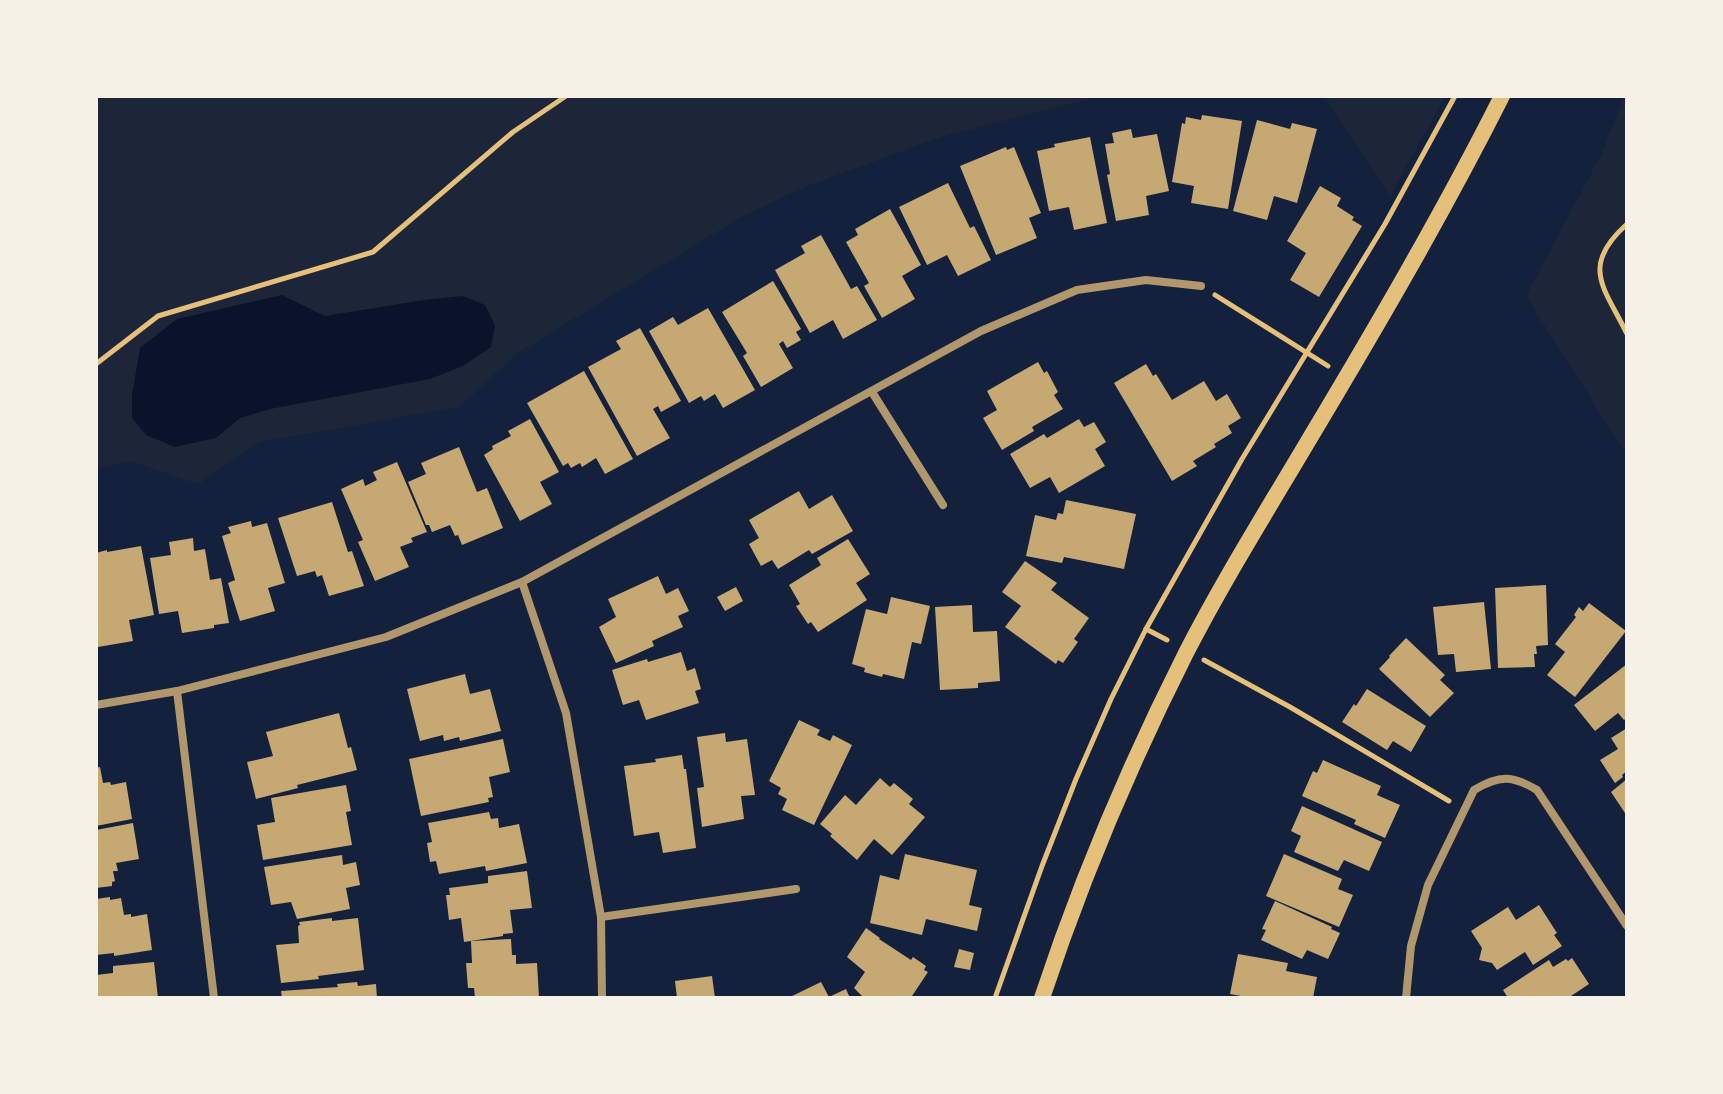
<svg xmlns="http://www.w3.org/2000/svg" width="1723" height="1094" font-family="Cabin,sans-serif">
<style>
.green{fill:#1d2539}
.water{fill:#0b132b}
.building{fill:#c6a872}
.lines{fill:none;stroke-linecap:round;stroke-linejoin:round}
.path{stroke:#e5c07b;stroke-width:5}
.minor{stroke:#b1986c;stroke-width:8}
.secondary{stroke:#e5c07b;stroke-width:16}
</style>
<rect width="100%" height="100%" fill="#14213d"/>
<g class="green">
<polygon points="96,96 1101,96 941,137 807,186 741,217 518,353 459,407 260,442 198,484 130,461 96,469"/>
<polygon points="1324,96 1445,96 1390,196"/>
<polygon points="1624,96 1627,96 1627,456 1526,296 1602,153"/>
</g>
<polygon class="water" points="282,295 325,316 424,300 463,296 485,305 495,326 491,347 463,366 430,379 270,409 240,418 216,438 175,447 146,435 132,418 132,395 140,348 177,319"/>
<g class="building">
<polygon points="1202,115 1242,121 1228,209 1191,203 1194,186 1172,182 1182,123 1185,124 1186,117 1201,120"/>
<polygon points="1257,120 1290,129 1292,123 1317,129 1297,203 1274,196 1267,220 1233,211"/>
<polygon points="1131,129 1133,138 1157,134 1169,191 1146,196 1149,215 1116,221 1107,175 1110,174 1105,144 1114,143 1112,133"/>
<polygon points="1090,137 1107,223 1074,230 1069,207 1049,211 1037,151 1055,147 1054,144"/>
<polygon points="1006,147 1007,150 1014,147 1041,213 1029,218 1037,238 996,255 960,166"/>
<polygon points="948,183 970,228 974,226 991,260 958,276 947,255 927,265 899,207"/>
<polygon points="1320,186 1341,198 1337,206 1354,217 1352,220 1362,226 1319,297 1290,280 1306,253 1287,241"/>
<polygon points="890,209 921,265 902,276 915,299 882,318 864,286 869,283 846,242 858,235 855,229"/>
<polygon points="821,235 851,289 857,286 877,320 843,339 833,320 810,333 775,270 805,253 801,246"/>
<polygon points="773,281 801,329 796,332 801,340 787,348 783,341 779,344 793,368 761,387 743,356 747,353 722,312"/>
<polygon points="708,308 755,390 723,408 715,394 704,401 701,396 689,403 649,331 673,317 678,325"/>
<polygon points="640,328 681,401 661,412 658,406 653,409 670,438 637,456 588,367 621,349 616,341"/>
<polygon points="1038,362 1044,373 1047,371 1058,392 1054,395 1063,409 1032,427 1034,431 1002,450 983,418 997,410 987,391"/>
<polygon points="1146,364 1153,376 1156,374 1172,400 1204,381 1216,401 1227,394 1241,418 1228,426 1232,433 1214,444 1216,447 1193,461 1197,466 1172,481 1114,383"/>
<polygon points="584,371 633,459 605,474 596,458 582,467 580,463 571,468 568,463 563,466 527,403"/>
<polygon points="530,419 559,472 540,482 552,504 520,521 484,455 493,449 492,446 511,436 508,431"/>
<polygon points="1079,419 1084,427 1094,422 1106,442 1095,449 1105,466 1059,493 1050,477 1030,488 1010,454 1044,434 1047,438"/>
<polygon points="459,447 477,492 487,488 503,528 462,545 458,535 455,536 450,525 432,532 429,525 426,525 408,482 426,474 421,463"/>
<polygon points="397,462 427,532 411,538 413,542 400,547 409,567 375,581 358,542 363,540 341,489 363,479 365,486 377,480 373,472"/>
<polygon points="799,491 809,509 832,495 853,531 812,554 809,550 778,569 772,560 761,566 749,544 759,538 749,520"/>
<polygon points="1066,500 1136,514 1124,569 1064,557 1062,563 1026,556 1035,515 1056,520 1058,513 1063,514"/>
<polygon points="332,502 348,552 352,551 364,586 329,596 322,575 317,577 315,571 297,576 278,518"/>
<polygon points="251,521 252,527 267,523 285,583 268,588 275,611 240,621 228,583 235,580 222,536 231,533 228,527"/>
<polygon points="193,538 194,551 205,549 210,580 221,578 229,623 214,625 214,628 182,633 178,611 159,614 150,558 171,555 169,542"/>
<polygon points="848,539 870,574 856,583 867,600 818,632 811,622 808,624 796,606 800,604 789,585 821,565 817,558"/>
<polygon points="141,546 154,615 129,620 133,641 98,647 96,638 96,553 107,550 107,552"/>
<polygon points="1025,561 1057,583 1051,590 1089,618 1074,639 1078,642 1063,663 1058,660 1056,664 1005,627 1021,606 1002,592"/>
<polygon points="658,576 666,594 678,588 689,611 678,616 683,627 652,641 654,646 616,663 599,627 616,617 608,599"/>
<polygon points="1546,585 1548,645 1536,646 1537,654 1534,654 1535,667 1498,668 1495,588"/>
<polygon points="736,587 743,601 725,611 717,597"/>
<polygon points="891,597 930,606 921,644 912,642 904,679 883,674 882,677 864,672 865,668 852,664 866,609 887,614"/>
<polygon points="1484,602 1491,669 1456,672 1454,654 1438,655 1433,607"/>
<polygon points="1589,603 1626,631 1575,697 1547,675 1565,652 1555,644 1576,617 1574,615 1579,607 1583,611"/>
<polygon points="972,605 973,632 997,631 1000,681 978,683 978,688 940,690 935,607"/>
<polygon points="1406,638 1445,675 1440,680 1454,693 1430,717 1379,669 1390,657 1389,656"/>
<polygon points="681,652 687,671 695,668 701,689 695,691 699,703 646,720 639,700 623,705 612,670 647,659 648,662"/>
<polygon points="1627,664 1627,718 1624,720 1618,713 1595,731 1574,705"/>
<polygon points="465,674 470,694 490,689 501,731 460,741 459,737 444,741 443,735 420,741 407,689"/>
<polygon points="1367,689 1426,726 1411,752 1393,741 1387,750 1342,722 1354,704 1356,706"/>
<polygon points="339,713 348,748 351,747 357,770 297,785 298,788 256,799 247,762 273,756 266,732"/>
<polygon points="799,720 820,730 817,735 830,741 833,735 852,745 814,825 782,810 787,799 778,794 781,788 769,781"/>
<polygon points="1627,728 1627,771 1622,775 1623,777 1615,783 1600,760 1618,749 1611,738"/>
<polygon points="725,733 726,742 747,739 755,795 741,796 744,819 702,827 697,788 704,787 697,737"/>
<polygon points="503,739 510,772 489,777 493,797 488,798 489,802 421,816 409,759"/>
<polygon points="682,755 684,769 686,769 696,848 663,853 659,832 634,836 624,766 656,762 655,759"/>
<polygon points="1323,760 1381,786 1377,795 1400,805 1385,838 1354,824 1356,820 1302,796 1313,771 1317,773"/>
<polygon points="100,767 103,783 110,782 111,785 126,782 132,819 96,826 96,768"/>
<polygon points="880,778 890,787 894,783 913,799 909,804 925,817 892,855 874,839 857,860 830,836 832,834 820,824 845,795 856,805"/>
<polygon points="1627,779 1627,816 1611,792"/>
<polygon points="346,785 351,811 346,812 352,845 263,860 257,825 275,822 271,798"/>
<polygon points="1302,806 1382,842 1369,871 1344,860 1338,871 1294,852 1301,836 1291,831"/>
<polygon points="489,812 491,819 498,818 499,828 519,824 527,863 486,871 485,866 439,874 436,861 430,862 427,843 432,842 428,823"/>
<polygon points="133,823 139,859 116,863 118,871 113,871 115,881 112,882 112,886 96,888 96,830"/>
<polygon points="905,854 977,870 969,905 982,908 977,931 926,919 922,935 870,923 880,875 899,880"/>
<polygon points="1284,854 1342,879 1338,889 1353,895 1339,927 1266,896"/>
<polygon points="342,855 343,865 356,862 360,885 346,888 350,909 297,919 291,902 271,905 264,867"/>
<polygon points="527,871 532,908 510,910 513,933 503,934 503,936 464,942 461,918 449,920 446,895 450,895 449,888 488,883 488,876"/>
<polygon points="110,897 110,900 121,898 124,915 131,914 131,917 147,914 152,950 114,956 114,953 96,955 96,899"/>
<polygon points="1275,901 1332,927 1331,929 1340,933 1328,959 1307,950 1302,959 1261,940 1266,930 1262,929"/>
<polygon points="1539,905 1557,933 1554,935 1562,946 1533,965 1525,952 1497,970 1492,963 1479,960 1482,948 1471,931 1508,907 1516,920"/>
<polygon points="332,918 332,921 358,918 364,970 318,976 319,979 281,983 276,945 299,943 298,926 300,925 299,922"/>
<polygon points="866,928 880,938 879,939 911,960 913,957 926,966 924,970 928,972 912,996 915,998 864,998 854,988 865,972 847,957"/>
<polygon points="511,939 512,955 516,955 516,964 537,963 539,998 475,998 474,988 468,988 466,963 472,963 471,941"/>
<polygon points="959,949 974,953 970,970 954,967"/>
<polygon points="1238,954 1288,963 1286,971 1317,977 1313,998 1252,998 1230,994"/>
<polygon points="1572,958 1589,984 1568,998 1508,998 1503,990 1549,960 1553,967 1566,959 1568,961"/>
<polygon points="154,962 158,998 96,998 96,975 113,973 113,966"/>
<polygon points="712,976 715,998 677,998 675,981"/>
<polygon points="357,982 358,986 376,984 377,998 282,998 281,991 338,987 337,984"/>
<polygon points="821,982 829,997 846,989 850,998 788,998"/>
</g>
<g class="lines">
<g class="path">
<path d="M1627 224C1579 267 1605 288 1627 334"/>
<polyline points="1215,295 1328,366"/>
<polyline points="96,364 158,316 373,252 513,132 566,96"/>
<polyline points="1146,629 1167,640"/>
<polyline points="1204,660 1290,707 1449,801"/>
<polyline points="995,998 1042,866 1076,779 1111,699 1146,629 1242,459 1385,224 1455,96"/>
</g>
<g class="minor">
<polyline points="872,392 943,505"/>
<polyline points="522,582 566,713 601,917 602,998"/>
<polyline points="177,691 214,998"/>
<polyline points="96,705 177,691 386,637 522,582 981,331 1077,290 1146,280 1201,286"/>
<polyline points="601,917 796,889"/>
<path d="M1406 998 1411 946 1428 885 1474 790C1499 775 1512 775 1537 790L1627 926"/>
</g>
<path class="secondary" d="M1042 998C1081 880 1130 764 1186 653 1224 579 1268 509 1310 438 1377 326 1443 213 1502 96"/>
</g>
<rect width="1723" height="1094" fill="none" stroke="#f6f1e7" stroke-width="196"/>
</svg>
